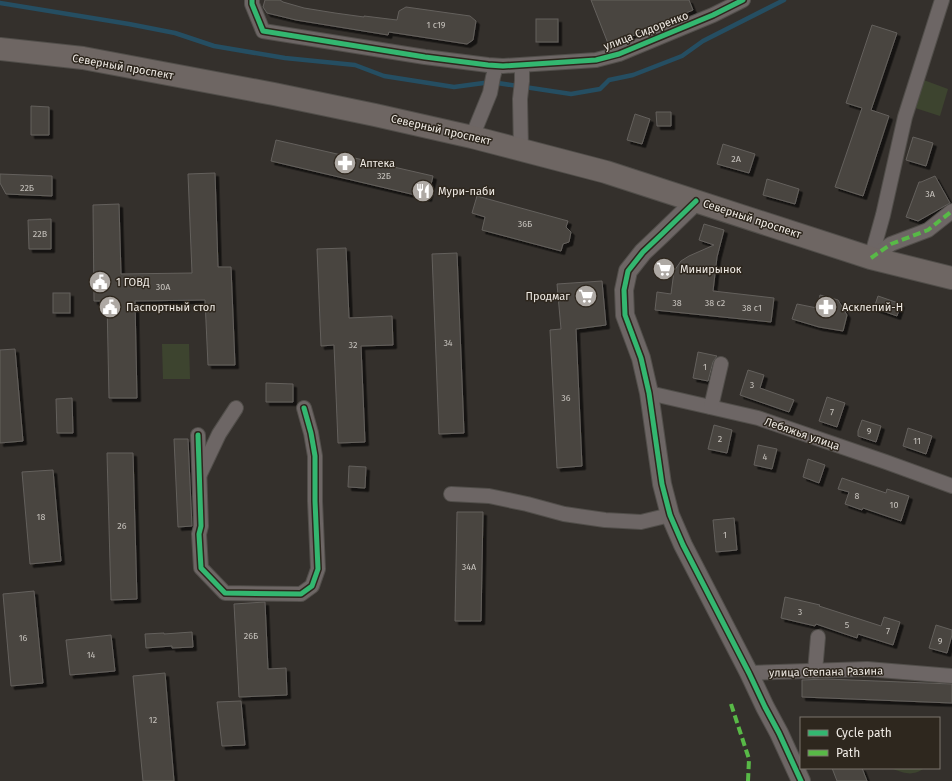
<svg xmlns="http://www.w3.org/2000/svg" width="952" height="781" font-family="'Fira Sans',sans-serif">
<style>
.green{fill:#3d442f}
.lines{fill:none;stroke-linecap:round;stroke-linejoin:round}
.stream{stroke:#254e62;stroke-width:4.5}
.building{fill:#484541;stroke:#64605c;filter:url(#shadow)}
.minor-casing{stroke:#514e4a;stroke-width:16}
.tertiary-casing{stroke:#514e4a;stroke-width:20}
.primary-casing{stroke:#514e4a;stroke-width:24}
.minor{stroke:#6d6665;stroke-width:14}
.tertiary{stroke:#6d6665;stroke-width:18}
.primary{stroke:#6e6663;stroke-width:22}
.quiet{stroke:#58b947;stroke-width:4;stroke-dasharray:8 4;stroke-linecap:butt}
.cycleway-casing{stroke:#2e271e;stroke-width:8}
.cycleway{stroke:#33b770;stroke-width:5}
.labels{text-anchor:middle;dominant-baseline:central;stroke-width:3;stroke-linejoin:round;paint-order:stroke}
.number-label{font-size:9px;fill:#c5c1bb}
.street-label{font-size:11px;fill:#efeae4;stroke:#2e271e}
.poi-label{font-size:11px;fill:#efeae4;stroke:#2e271e;text-anchor:start}
</style>
<defs>
<filter id="shadow"><feDropShadow dx="3.5" dy="3.5" stdDeviation="0" flood-color="#0009"/></filter>
</defs>
<rect width="100%" height="100%" fill="#34302c"/>
<g class="green">
<polygon points="921,79 948,89 940,116 912,107"/>
<polygon points="162,344 189,344 190,379 163,379"/>
<path d="M893 768H925C912 776 907 774 893 769Z"/>
</g>
<g class="lines">
<polyline class="stream" points="0,3 129,24 175,33 214,46 285,58 355,65 384,76 454,87 491,82 571,94 600,89 609,80 633,75 682,56 703,41 784,0"/>
</g>
<g class="building">
<polygon points="265,0 280,0 283,2 304,8 335,13 364,17 364,16 397,20 399,11 406,7 470,16 476,21 473,40 467,44 389,32 388,35 296,20 267,13 263,7"/>
<polygon points="591,0 689,0 693,10 609,46"/>
<rect x="536" y="19" width="22" height="23"/>
<polygon points="872,25 897,33 871,110 889,116 863,196 835,187 862,108 846,103"/>
<polygon points="31,106 49,107 49,135 31,135"/>
<polygon points="656,112 671,112 671,126 657,126"/>
<polygon points="635,114 650,119 642,144 627,140"/>
<polygon points="913,137 933,143 926,166 906,160"/>
<polygon points="276,140 433,176 428,198 271,161"/>
<polygon points="723,144 755,154 749,173 717,164"/>
<polygon points="215,173 218,267 231,267 235,365 208,365 205,300 135,301 137,398 109,398 107,301 94,301 93,205 119,204 121,274 192,273 188,174"/>
<polygon points="0,174 52,176 52,196 6,194 0,183"/>
<polygon points="935,176 950,203 918,221 906,217 919,182 921,182"/>
<polygon points="767,179 799,189 795,204 763,195"/>
<polygon points="477,196 568,221 566,227 571,232 569,242 563,244 561,251 482,230 485,217 472,213"/>
<polygon points="51,219 51,249 29,249 28,220"/>
<polygon points="704,224 724,230 717,257 713,291 774,298 771,322 655,310 657,292 671,294 674,271 681,261 689,256 714,245 699,240"/>
<polygon points="346,248 349,318 392,316 393,345 361,346 365,442 338,443 334,345 321,346 317,249"/>
<polygon points="457,253 464,433 439,434 432,254"/>
<polygon points="602,281 606,325 576,329 582,466 557,468 550,330 561,329 557,284"/>
<rect x="53" y="293" width="17" height="20"/>
<polygon points="820,295 838,300 847,315 843,331 819,327 792,319 797,304 817,308"/>
<polygon points="878,296 901,304 897,316 874,308"/>
<polygon points="15,349 23,441 0,443 0,350"/>
<polygon points="698,352 717,356 713,362 708,381 693,378"/>
<polygon points="748,370 764,375 760,388 794,400 789,412 740,395"/>
<polygon points="266,383 293,384 293,402 266,402"/>
<polygon points="827,397 845,403 837,427 819,421"/>
<polygon points="72,398 73,433 57,433 56,399"/>
<polygon points="862,420 881,426 876,442 858,436 858,431"/>
<polygon points="714,425 732,430 727,453 708,449"/>
<polygon points="908,428 932,436 926,454 903,446"/>
<polygon points="174,439 188,439 192,526 178,527"/>
<polygon points="758,445 777,449 772,469 754,465"/>
<polygon points="107,453 133,453 137,599 111,600"/>
<polygon points="808,459 825,465 819,483 803,477"/>
<polygon points="349,466 366,467 365,488 348,487"/>
<polygon points="53,470 61,561 30,564 22,472"/>
<polygon points="842,478 886,493 887,489 909,496 901,521 863,508 862,510 845,504 849,492 838,489"/>
<polygon points="457,512 483,512 481,621 455,621"/>
<polygon points="734,518 737,550 716,552 713,520"/>
<polygon points="34,591 43,683 11,686 3,594"/>
<polygon points="785,597 820,605 819,606 881,626 884,617 900,622 893,645 858,634 857,638 816,624 815,626 781,618"/>
<polygon points="265,602 268,669 286,668 287,695 239,697 234,604"/>
<polygon points="936,625 952,630 952,635 947,653 929,648"/>
<polygon points="192,632 193,647 172,648 172,646 146,648 145,634 164,633 164,634"/>
<polygon points="111,635 115,671 70,675 66,640"/>
<polygon points="165,673 174,781 143,781 133,676"/>
<polygon points="826,679 952,684 952,703 802,697 802,680"/>
<polygon points="241,701 245,745 222,746 217,702"/>
<polygon points="832,768 862,768 867,781 837,781"/>
</g>
<g class="lines">
<g class="minor-casing">
<g id="minor">
<polyline points="252,0 252,4 263,31 425,57 488,65 503,66 596,60 619,54 713,15 743,0"/>
<polyline points="472,137 490,93 493,77 496,66"/>
<polyline points="521,149 520,99 522,81 522,65"/>
<polyline points="871,258 883,215 905,117 942,0"/>
<polyline points="871,258 891,244 928,230 952,211"/>
<polyline points="649,393 758,418 886,462 952,486"/>
<polyline points="711,407 721,364"/>
<polyline points="198,435 201,526 199,534 201,568 225,593 301,594 312,586 318,569 315,501 315,456 311,433 304,408"/>
<polyline points="200,474 219,434 236,408"/>
<polyline points="451,494 489,496 527,504 564,514 605,520 641,522 670,515"/>
<polyline points="815,671 818,637"/>
<polyline points="749,673 867,669 952,676"/>
</g>
</g>
<g class="tertiary-casing">
<polyline id="tertiary" points="696,201 662,234 643,252 628,271 624,290 625,315 641,358 649,393 662,484 670,515 683,545 749,673 765,707 779,733 801,781"/>
</g>
<g class="primary-casing">
<polyline id="primary" points="0,49 83,58 274,94 375,115 472,137 606,172 871,258 952,278"/>
</g>
<use href="#minor" class="minor"/>
<use href="#tertiary" class="tertiary"/>
<use href="#primary" class="primary"/>
<g class="quiet">
<polyline points="871,258 891,244 928,230 952,211"/>
<polyline points="731,704 749,759 748,781"/>
</g>
<g class="cycleway-casing">
<g id="cycleway">
<polyline points="252,0 252,4 263,31 425,57 488,65 503,66 596,60 619,54 713,15 743,0"/>
<polyline points="696,201 662,234 643,252 628,271 624,290 625,315 641,358 649,393 662,484 670,515 683,545 749,673 765,707 779,733 801,781"/>
<polyline points="198,435 201,526 199,534 201,568 225,593 301,594 312,586 318,569 315,501 315,456 311,433 304,408"/>
</g>
</g>
<use href="#cycleway" class="cycleway"/>
</g>
<defs>
<g id="pharmacy-disc" transform="scale(1.15)"><circle r="9.5" fill="#aea9a4" stroke="#2e271e"/><path d="M-2-6h4v4h4v4h-4v4h-4v-4h-4v-4h4Z" fill="#fff"/></g>
<g id="restaurant-disc" transform="scale(1.15)"><circle r="9.5" fill="#aea9a4" stroke="#2e271e"/><path d="M-5-6h1v4h1v-4h1v4h1v-4h1v5L-1.5 .5V6h-2V.5L-5-1ZM5-6V6H3V1.5H1.5Q1.5-4 5-6Z" fill="#fff"/></g>
<g id="supermarket-disc" transform="scale(1.15)"><circle r="9.5" fill="#aea9a4" stroke="#2e271e"/><path d="M-6-5.5h2.5l.6 2H6L4.5 2H-2.5L-4.4-4H-6ZM-1.5 3.2a1.3 1.3 0 1 0 .1 0ZM3 3.2a1.3 1.3 0 1 0 .1 0Z" fill="#fff"/></g>
<g id="civic-disc" transform="scale(1.15)"><circle r="9.5" fill="#aea9a4" stroke="#2e271e"/><path d="M-.6-6.5H3V-4.5H.6V-3L4-1V1h2V6H-6V1h2V-1L-.6-3ZM-1.2 2.5V6h2.4V2.5Z" fill="#fff"/></g>
</defs>
<g fill-rule="evenodd">
<use href="#pharmacy-disc" x="345" y="163"/>
<use href="#restaurant-disc" x="423" y="191"/>
<use href="#supermarket-disc" x="664" y="269"/>
<use href="#civic-disc" x="100" y="282"/>
<use href="#supermarket-disc" x="586" y="296"/>
<use href="#civic-disc" x="110" y="307"/>
<use href="#pharmacy-disc" x="826" y="307"/>
</g>
<g class="labels">
<g class="number-label">
<text x="436" y="25">1 с19</text>
<text x="736" y="159">2А</text>
<text x="384" y="176">32Б</text>
<text x="27" y="188">22Б</text>
<text x="930" y="194">3А</text>
<text x="525" y="224">36Б</text>
<text x="40" y="234">22В</text>
<text x="163" y="287">30А</text>
<text x="677" y="303">38</text>
<text x="715" y="303">38 с2</text>
<text x="752" y="308">38 с1</text>
<text x="448" y="343">34</text>
<text x="353" y="345">32</text>
<text x="705" y="367">1</text>
<text x="752" y="385">3</text>
<text x="566" y="398">36</text>
<text x="832" y="412">7</text>
<text x="869" y="431">9</text>
<text x="720" y="439">2</text>
<text x="917" y="441">11</text>
<text x="765" y="457">4</text>
<text x="857" y="496">8</text>
<text x="894" y="505">10</text>
<text x="41" y="517">18</text>
<text x="122" y="526">26</text>
<text x="725" y="535">1</text>
<text x="469" y="567">34А</text>
<text x="800" y="612">3</text>
<text x="847" y="625">5</text>
<text x="888" y="631">7</text>
<text x="251" y="636">26Б</text>
<text x="23" y="638">16</text>
<text x="940" y="641">9</text>
<text x="91" y="655">14</text>
<text x="153" y="720">12</text>
</g>
<g class="street-label">
<text transform="translate(646 31) rotate(-21)">улица Сидоренко</text>
<text transform="translate(123 67) rotate(10)">Северный проспект</text>
<text transform="translate(441 130) rotate(13)">Северный проспект</text>
<text transform="translate(752 219) rotate(18)">Северный проспект</text>
<text transform="translate(802 434) rotate(19)">Лебяжья улица</text>
<text transform="translate(826 672) rotate(-1)">улица Степана Разина</text>
</g>
<g class="poi-label">
<text x="360" y="163">Аптека</text>
<text x="438" y="191">Мури-паби</text>
<text x="680" y="269">Минирынок</text>
<text x="116" y="282">1 ГОВД</text>
<text x="570" y="296" text-anchor="end">Продмаг</text>
<text x="126" y="307">Паспортный стол</text>
<text x="842" y="307">Асклепий-Н</text>
</g>
</g>
<rect x="800" y="717" width="140" height="52" fill="#2e271e" stroke="#7b756d"/>
<rect x="808" y="730" width="20" height="6" fill="#33b770" stroke="#7b756d"/>
<text x="836" y="737" font-size="12" fill="#efeae4">Cycle path</text>
<rect x="808" y="750" width="20" height="6" fill="#58b947" stroke="#7b756d"/>
<text x="836" y="757" font-size="12" fill="#efeae4">Path</text>
</svg>
